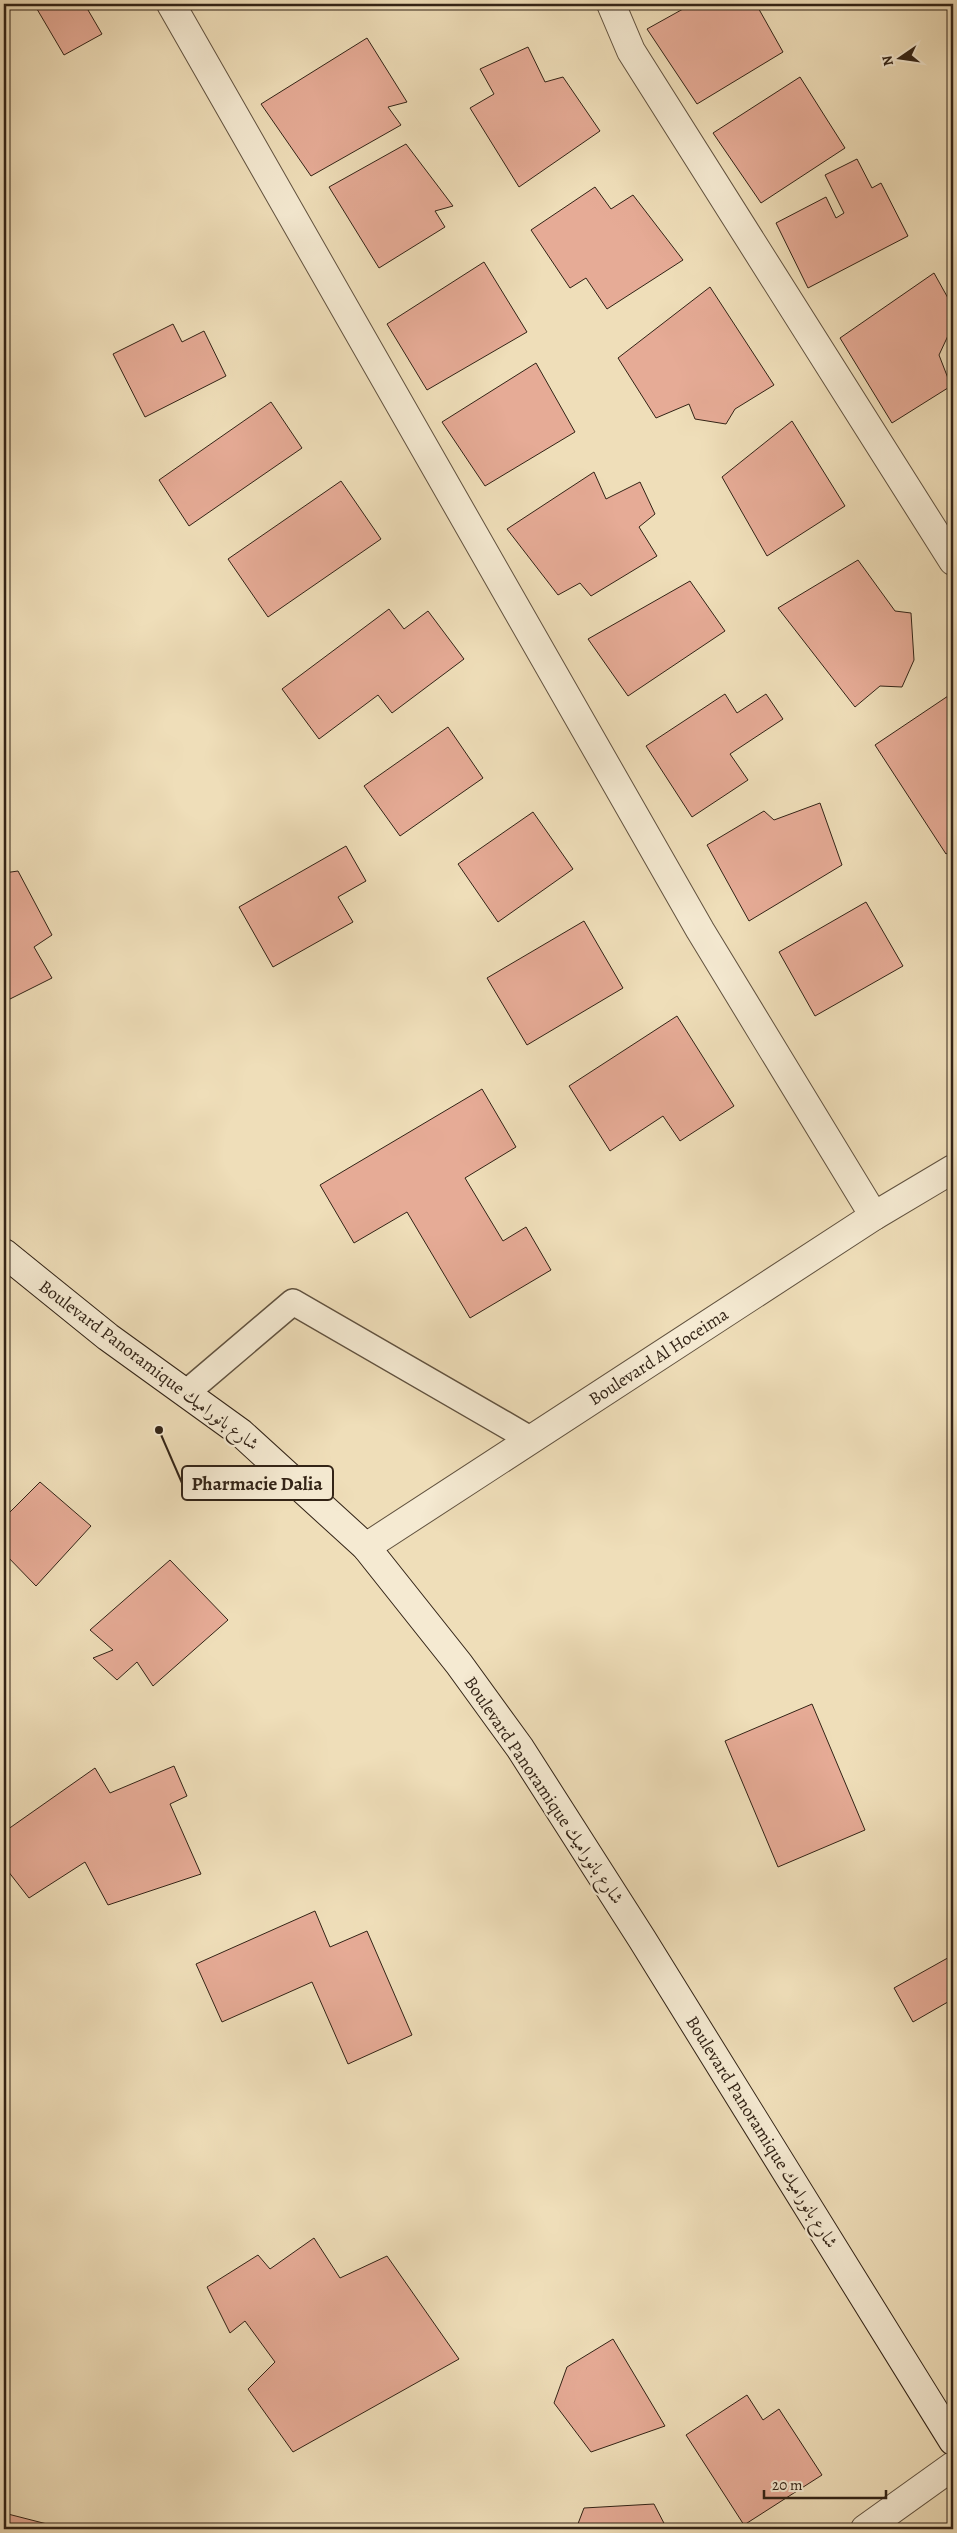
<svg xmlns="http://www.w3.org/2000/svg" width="957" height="2533" font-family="Alegreya,Amiri,serif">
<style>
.building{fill:#e6ab96;stroke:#322316}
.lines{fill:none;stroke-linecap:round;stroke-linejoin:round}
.lane-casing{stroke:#61523f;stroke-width:28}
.street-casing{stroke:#61523f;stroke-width:30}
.secondary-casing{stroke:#322316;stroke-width:30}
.lane{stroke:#f5ead2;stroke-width:25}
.street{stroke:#f5ead2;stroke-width:28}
.secondary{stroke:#f5ead2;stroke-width:28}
.labels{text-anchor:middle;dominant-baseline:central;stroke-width:4.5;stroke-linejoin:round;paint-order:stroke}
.street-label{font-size:18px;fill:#322316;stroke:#f5ead2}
.leader{fill:none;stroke:#322316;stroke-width:2}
.callout-dot{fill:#322316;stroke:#f5ead2;stroke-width:2}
.callout{fill:#f5ead2;stroke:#322316;stroke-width:2}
.callout-label{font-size:19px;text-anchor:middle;font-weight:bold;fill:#322316}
</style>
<rect width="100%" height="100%" fill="#efdeb9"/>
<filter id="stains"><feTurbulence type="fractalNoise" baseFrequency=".004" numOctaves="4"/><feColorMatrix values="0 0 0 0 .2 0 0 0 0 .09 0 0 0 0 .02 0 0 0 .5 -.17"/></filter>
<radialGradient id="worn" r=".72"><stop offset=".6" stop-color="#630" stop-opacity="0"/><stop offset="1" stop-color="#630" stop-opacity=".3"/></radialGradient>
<g class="building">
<polygon points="34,4 99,4 88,10 102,34 64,55"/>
<polygon points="692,4 756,4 783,52 697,104 647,29"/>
<polygon points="367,38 407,102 388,107 401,125 311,176 261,104"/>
<polygon points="528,47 545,82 563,77 600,131 519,187 470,108 494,94 480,69"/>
<polygon points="800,77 845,148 761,203 713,133"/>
<polygon points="406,144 453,206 435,211 445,227 379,268 329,187"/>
<polygon points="857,159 872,188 881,183 908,236 808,288 776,223 826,197 836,218 844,213 825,175"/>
<polygon points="595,187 611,209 633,195 683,260 607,309 586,278 570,288 531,230"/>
<polygon points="484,262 527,332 427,390 387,324"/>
<polygon points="934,273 953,307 953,325 939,355 951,386 892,423 840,338"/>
<polygon points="710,287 774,385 735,409 726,424 695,419 689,404 656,418 618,358"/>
<polygon points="173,324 182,342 204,331 226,376 145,417 113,354"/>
<polygon points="536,363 575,432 485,486 442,422"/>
<polygon points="271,402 302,448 189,526 159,480"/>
<polygon points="792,421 845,506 767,556 722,477"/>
<polygon points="594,472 606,499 640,482 655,514 639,527 657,556 591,596 580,583 558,595 507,529"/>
<polygon points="341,481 381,539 268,617 228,559"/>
<polygon points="858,560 895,611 911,613 914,660 902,687 880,686 855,707 778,608"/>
<polygon points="690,581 725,631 628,696 588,639"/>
<polygon points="389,609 404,629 428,611 464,659 392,713 378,695 319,739 282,689"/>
<polygon points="725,694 737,713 766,694 783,719 730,754 748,780 692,817 646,746"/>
<polygon points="951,694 953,849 946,854 875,745"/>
<polygon points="448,727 483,778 400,836 364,786"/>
<polygon points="820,803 842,865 749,921 707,845 764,811 774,820"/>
<polygon points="533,812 573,869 498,922 458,864"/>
<polygon points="346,846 366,881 338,897 353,922 273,967 239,907"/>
<polygon points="18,871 52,935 34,947 52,978 4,1002 4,873"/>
<polygon points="866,902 903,966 815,1016 779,952"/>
<polygon points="584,921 623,988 527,1045 487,978"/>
<polygon points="677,1016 734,1106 680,1141 663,1116 610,1151 569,1086"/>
<polygon points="482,1089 516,1147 465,1178 503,1241 526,1227 551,1270 470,1318 407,1212 354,1243 320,1185"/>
<polygon points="40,1482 91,1526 36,1586 4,1553 4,1518"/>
<polygon points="170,1560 228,1620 153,1686 137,1662 117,1680 93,1658 113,1650 90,1630"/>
<polygon points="812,1704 865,1830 778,1867 725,1741"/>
<polygon points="174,1766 187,1796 170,1804 201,1874 108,1905 85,1862 29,1898 4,1866 4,1832 95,1768 110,1793"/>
<polygon points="315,1911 330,1947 367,1931 412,2035 348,2064 312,1982 222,2022 196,1964"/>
<polygon points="953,1955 953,1999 913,2022 894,1988"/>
<polygon points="314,2238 340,2278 387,2256 459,2359 293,2452 248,2389 275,2362 245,2321 230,2333 207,2287 258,2255 270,2269"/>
<polygon points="613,2339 665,2426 591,2452 554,2403 567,2367"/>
<polygon points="747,2395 763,2420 779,2409 822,2475 744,2525 686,2435"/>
<polygon points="654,2504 667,2529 576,2529 584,2508"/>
<polygon points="4,2513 47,2524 46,2529 4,2529"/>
</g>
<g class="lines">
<g class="lane-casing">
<polyline id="lane" points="186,1393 293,1302 530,1439"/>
</g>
<g class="street-casing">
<g id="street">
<polyline points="171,4 700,930 874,1216"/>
<polyline points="611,4 631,51 953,561"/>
<path id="s1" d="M366 1547 874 1216 953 1169"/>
<polyline points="865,2529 953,2466"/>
</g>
</g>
<g class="secondary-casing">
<polyline id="secondary" points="4,1253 108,1337 241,1433 366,1547 459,1664 520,1748 642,1939 953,2441"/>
</g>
<use href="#lane" class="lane"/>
<use href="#street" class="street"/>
<use href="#secondary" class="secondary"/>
</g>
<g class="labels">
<g class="street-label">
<text stroke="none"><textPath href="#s1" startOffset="349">Boulevard Al Hoceima</textPath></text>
<text transform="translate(149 1365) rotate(37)">Boulevard Panoramique شارع بانوراميك</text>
<text transform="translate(544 1790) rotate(56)">Boulevard Panoramique شارع بانوراميك</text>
<text transform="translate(762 2132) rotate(58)">Boulevard Panoramique شارع بانوراميك</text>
</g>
</g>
<path class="leader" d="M159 1430L182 1483"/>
<circle class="callout-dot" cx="159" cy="1430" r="5"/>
<rect class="callout" x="182" y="1466" width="151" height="34" rx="5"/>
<g class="callout-label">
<text x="257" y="1490">Pharmacie Dalia</text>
</g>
<rect width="957" height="2533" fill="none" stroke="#efdeb9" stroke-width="20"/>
<rect x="5" y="5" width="947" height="2523" fill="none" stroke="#322316" stroke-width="2.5"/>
<rect x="10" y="10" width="937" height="2513" fill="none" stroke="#322316"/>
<g transform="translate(900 58) rotate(257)" stroke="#f5ead2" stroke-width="4" paint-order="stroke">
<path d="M0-4L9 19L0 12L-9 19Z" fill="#322316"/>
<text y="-8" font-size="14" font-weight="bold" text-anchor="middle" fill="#322316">N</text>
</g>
<path d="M764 2490v8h122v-8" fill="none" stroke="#322316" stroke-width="2.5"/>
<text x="772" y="2490" font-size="15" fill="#322316" stroke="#f5ead2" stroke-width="4" paint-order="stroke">20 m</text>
<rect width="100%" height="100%" filter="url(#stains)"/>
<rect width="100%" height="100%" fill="url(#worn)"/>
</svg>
